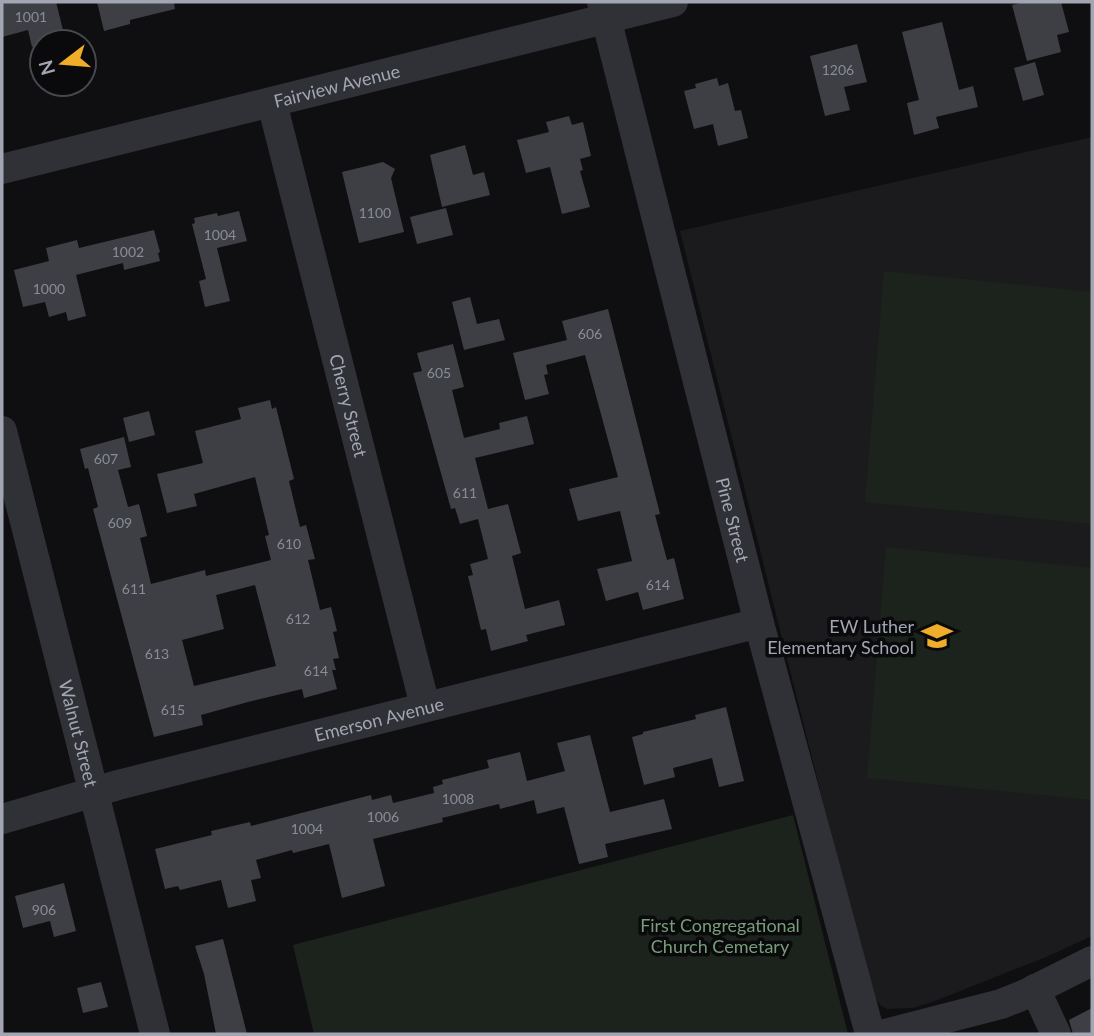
<svg xmlns="http://www.w3.org/2000/svg" width="1094" height="1036" font-family="Lato,sans-serif">
<style>
.built{fill:#1b1b1e}
.green{fill:#1c231d}
.building{fill:#3e3f44;fill-rule:evenodd}
.lines{fill:none;stroke-linecap:round;stroke-linejoin:round}
.minor{stroke:#303136;stroke-width:30}
.labels{text-anchor:middle;dominant-baseline:central;stroke-width:7;stroke-linejoin:round;paint-order:stroke}
.number-label{font-size:14px;fill:#888c96}
.street-label{font-size:18px;fill:#a1a6b2;stroke:#0a0a0c}
.poi-label{font-size:18px;fill:#a1a6b2;stroke:#0a0a0c;text-anchor:end}
.park-label{font-size:18px;fill:#779d7a;stroke:#0a0a0c}
</style>
<rect width="100%" height="100%" fill="#0f0f11"/>
<polygon class="built" points="1092,137 1092,936 1046,957 935,1001 913,1008 887,1009 880,1005 871,993 680,231"/>
<g class="green">
<polygon points="884,271 1092,292 1092,524 865,502"/>
<polygon points="886,547 1092,568 1092,800 867,778"/>
<polygon points="793,815 848,1034 314,1034 293,945"/>
</g>
<g class="building">
<polygon points="2,2 56,2 65,38 42,42 42,44 32,47 28,30 2,37"/>
<polygon points="97,2 174,2 175,9 130,20 130,24 104,31"/>
<polygon points="1024,2 1061,2 1069,32 1057,35 1061,52 1027,61 1012,5"/>
<polygon points="942,22 959,90 973,86 978,107 936,117 939,128 914,135 907,103 919,100 902,32"/>
<polygon points="857,44 867,82 844,87 850,110 825,116 810,56"/>
<polygon points="1035,62 1044,95 1023,101 1014,68"/>
<polygon points="717,78 719,86 728,83 735,111 741,110 748,138 718,146 713,124 694,129 684,91 696,88 695,84"/>
<polygon points="569,116 572,125 583,122 591,156 580,159 583,170 580,171 590,207 562,214 550,167 526,173 517,140 549,132 546,122"/>
<polygon points="465,145 473,175 484,172 490,195 442,207 430,155"/>
<polygon points="383,162 395,169 391,178 404,232 359,243 342,172"/>
<polygon points="446,208 453,235 417,244 410,217"/>
<polygon points="239,211 247,241 217,248 230,301 205,307 199,281 206,279 192,224 195,223 194,218 217,213 218,216"/>
<polygon points="154,230 160,252 158,253 160,261 124,270 123,263 76,275 86,316 68,321 66,312 49,317 45,302 23,307 14,270 49,261 46,248 77,240 79,248"/>
<polygon points="470,297 477,324 499,319 505,340 464,350 452,302"/>
<polygon points="608,309 660,514 655,515 667,560 674,558 684,599 643,610 638,592 606,601 597,569 632,561 620,511 578,521 569,489 618,477 585,355 546,365 548,374 544,375 549,394 525,400 513,353 567,340 562,321"/>
<polygon points="453,344 464,387 452,390 464,438 500,429 499,423 527,416 534,444 475,458 488,509 508,504 521,553 512,556 525,609 559,600 565,625 526,635 528,641 491,651 486,629 481,630 468,576 473,575 470,564 488,559 478,519 460,524 455,508 451,509 413,373 422,371 417,353"/>
<path d="M270 400 272 409 276 407 294 479 289 481 300 527 306 525 315 559 308 560 320 610 331 607 337 631 333 632 339 658 333 659 336 670H332L337 689 304 698 302 689 248 702 201 715 203 725 154 737 93 509 98 507 88 468 85 469 80 449 124 437 131 467 118 470 128 507 139 504 147 536 140 538 151 584 205 570 206 576 271 560 265 536 269 535 255 477 194 494 197 506 167 513 157 474 203 463 195 431 241 419 238 408ZM255 585 276 666 194 686 182 640 224 629 216 595Z"/>
<polygon points="149,411 155,435 129,442 123,418"/>
<polygon points="726,707 744,781 719,787 712,758 673,768 675,777 644,785 632,737 643,734 643,732 696,719 695,715"/>
<polygon points="590,735 610,812 664,799 672,829 605,844 608,857 579,864 564,807 537,814 534,800 500,809 499,804 442,818 443,822 373,839 385,886 342,898 329,844 293,853 292,850 256,860 261,878 251,880 256,901 228,908 221,880 180,890 178,886 165,889 155,849 212,835 211,831 250,822 251,826 371,795 372,800 391,795 393,803 434,793 433,787 443,784 442,780 489,768 487,760 520,752 527,781 565,771 557,743"/>
<polygon points="64,883 76,931 54,937 50,921 23,928 15,896"/>
<polygon points="223,939 247,1034 216,1034 204,974 195,946"/>
<polygon points="101,982 108,1007 83,1013 77,988"/>
<polygon points="1092,1008 1092,1034 1073,1034 1069,1020"/>
</g>
<g class="lines">
<g class="minor">
<path id="s1" d="M602 2 759 623 870 1034"/>
<path id="s2" d="M272 103 425 706"/>
<path id="s3" d="M2 169 673 2"/>
<path id="s4" d="M2 431 155 1034"/>
<path id="s5" d="M2 819 118 785 759 623"/>
<polyline points="1035,989 1056,1034"/>
<polyline points="885,1034 1001,1004 1026,994 1092,961"/>
</g>
</g>
<defs>
<g id="school-bare" transform="scale(2.415)"><path d="M0-5L7-2L0 1L-7-2ZM-4 1L0 2.5L4 1V4Q0 6-4 4Z" fill="#efad29" stroke="#0a0a0c" stroke-width="2.5" paint-order="stroke"/></g>
</defs>
<g fill-rule="evenodd">
<use href="#school-bare" x="937" y="636"/>
</g>
<g class="labels">
<g class="number-label">
<text x="31" y="16">1001</text>
<text x="838" y="69">1206</text>
<text x="375" y="212">1100</text>
<text x="220" y="234">1004</text>
<text x="128" y="251">1002</text>
<text x="49" y="288">1000</text>
<text x="590" y="333">606</text>
<text x="439" y="372">605</text>
<text x="106" y="458">607</text>
<text x="465" y="492">611</text>
<text x="120" y="522">609</text>
<text x="289" y="543">610</text>
<text x="658" y="584">614</text>
<text x="134" y="588">611</text>
<text x="298" y="618">612</text>
<text x="157" y="653">613</text>
<text x="316" y="670">614</text>
<text x="173" y="709">615</text>
<text x="458" y="798">1008</text>
<text x="383" y="816">1006</text>
<text x="307" y="828">1004</text>
<text x="44" y="909">906</text>
</g>
<g class="street-label">
<text stroke="none"><textPath href="#s3" startOffset="345">Fairview Avenue</textPath></text>
<text stroke="none"><textPath href="#s2" startOffset="312">Cherry Street</textPath></text>
<text stroke="none"><textPath href="#s1" startOffset="534">Pine Street</textPath></text>
<text stroke="none"><textPath href="#s5" startOffset="390">Emerson Avenue</textPath></text>
<text stroke="none"><textPath href="#s4" startOffset="312">Walnut Street</textPath></text>
</g>
<g class="poi-label">
<text x="914" y="626">EW Luther<tspan x="914" dy="21">Elementary School</tspan></text>
</g>
<g class="park-label">
<text x="720" y="925">First Congregational<tspan x="720" dy="21">Church Cemetary</tspan></text>
</g>
</g>
<rect width="1094" height="1036" fill="none" stroke="#a1a6b2" stroke-width="7"/>
<g transform="translate(63 63) rotate(254)"><circle r="33" fill="#0a0a0c" stroke="#46484e" stroke-width="2"/>
<path d="M0-5L12 26L0 18L-12 26Z" fill="#efad29"/>
<text y="-10" font-size="19" font-weight="bold" text-anchor="middle" fill="#a1a6b2">N</text>
</g>
</svg>
